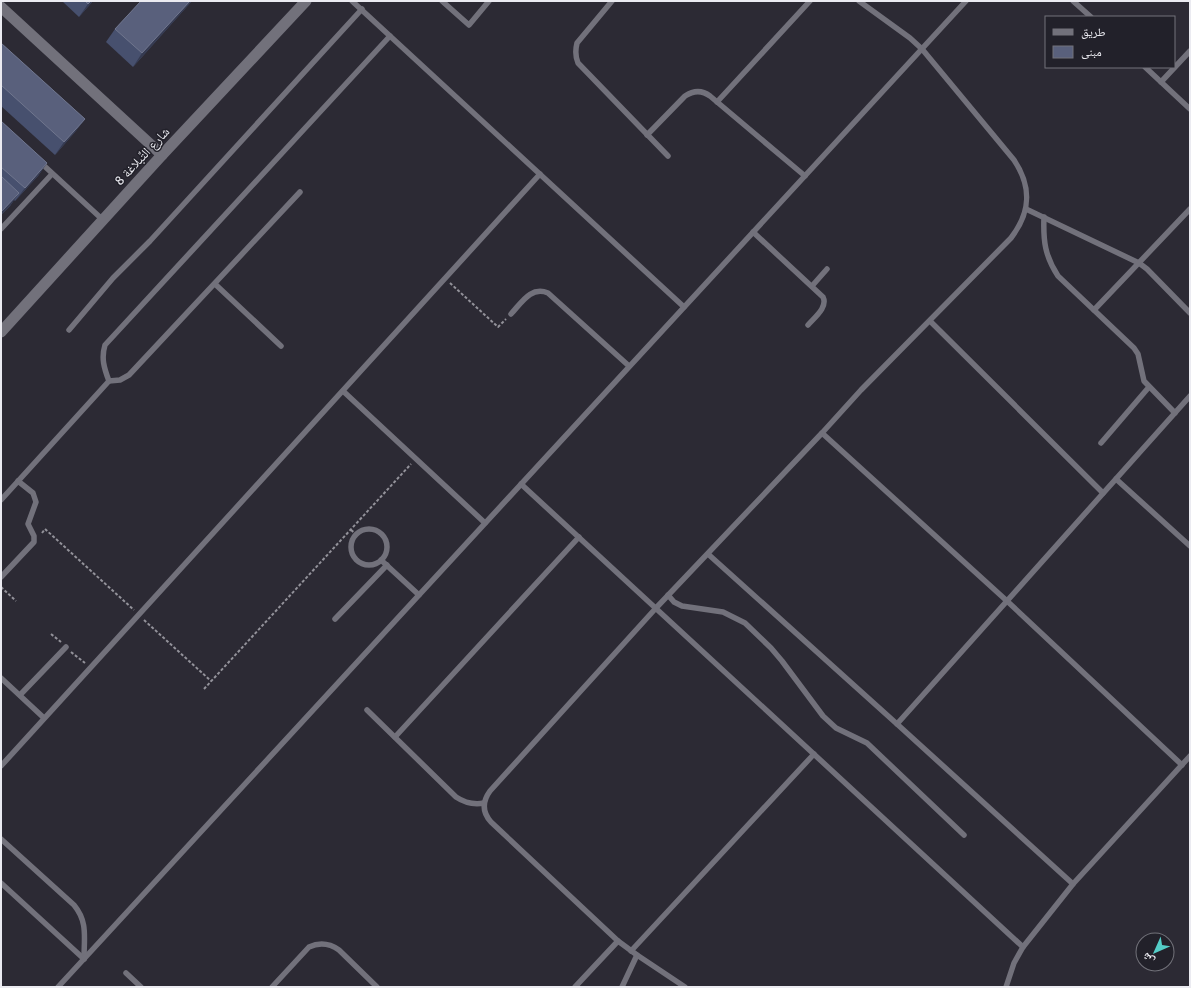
<svg xmlns="http://www.w3.org/2000/svg" width="1191" height="988" font-family="'Fira Sans','Noto Naskh Arabic',sans-serif">
<style>
.lines{fill:none;stroke-linecap:round;stroke-linejoin:round}
.path{stroke:#93929a;stroke-width:2;stroke-dasharray:3 2;stroke-linecap:butt}
.lane{stroke:#72717b;stroke-width:5.5}
.street{stroke:#72717b;stroke-width:11}
.wall{fill:#47506e}
.shaded-wall{fill:#353a51}
.building{fill:#59607c;stroke:#70768e}
.labels{text-anchor:middle;dominant-baseline:central;stroke-width:3;stroke-linejoin:round;paint-order:stroke}
.street-label{font-size:13px;fill:#ebebf1;stroke:#22212a}
</style>
<rect width="100%" height="100%" fill="#2c2a34"/>
<g class="lines">
<g class="path">
<polyline points="450,283 498,327 506,319"/>
<polyline points="351,530 356,534"/>
<polyline points="42,533 45,529 134,610"/>
<polyline points="1,587 16,601"/>
<polyline points="144,620 211,681"/>
<polyline points="51,634 61,642"/>
<polyline points="71,652 85,663"/>
<polyline points="204,689 411,464"/>
</g>
<g class="lane">
<polyline points="352,1 684,307"/>
<polyline points="442,1 469,25 489,1"/>
<path d="M612 1 577 43C575 51 575 56 578 63L668 156"/>
<polyline points="1073,1 1091,17"/>
<polyline points="1145,67 1190,109"/>
<polyline points="1161,82 1190,51"/>
<polyline points="717,102 810,1"/>
<path d="M647 135 685 96C694 90 702 90 710 96L805 176"/>
<polyline points="40,162 103,220"/>
<polyline points="1026,209 1139,263 1147,269 1190,313"/>
<path d="M1044 217C1043 241 1045 256 1058 276L1134 348 1138 354 1144 381 1175 413"/>
<polyline points="1,229 52,174"/>
<path d="M753 232 823 297C828 307 815 317 808 325"/>
<polyline points="215,284 281,346"/>
<polyline points="812,286 827,269"/>
<polyline points="1094,310 1190,209"/>
<path d="M511 314C522 302 531 286 548 293L629 366"/>
<polyline points="930,321 1103,493"/>
<polyline points="69,330 113,278 150,241 362,9"/>
<polyline points="109,381 120,380 129,375 300,192"/>
<polyline points="343,391 485,523"/>
<polyline points="822,433 1007,601 1182,765"/>
<polyline points="1101,443 1149,387"/>
<polyline points="1116,479 1190,546"/>
<polyline points="521,484 1023,947"/>
<path d="M1 500 109 381C104 368 101 358 105 345L390 36"/>
<circle cx="369" cy="547" r="18"/>
<polyline points="708,554 897,724 1073,884"/>
<polyline points="381,560 419,595"/>
<polyline points="1,577 34,542 34,536 28,524 36,502 33,493 18,481"/>
<polyline points="668,595 674,602 682,606 723,612 745,623 771,648 782,661 823,716 836,728 867,743 964,835"/>
<polyline points="335,619 387,565"/>
<polyline points="1,678 44,718"/>
<polyline points="20,695 66,647"/>
<path d="M367 710 456 797C465 803 473 805 484 803"/>
<polyline points="897,724 1190,396"/>
<polyline points="395,737 579,537"/>
<polyline points="1,766 540,174"/>
<path d="M1 839 74 905C88 922 84 937 84 959"/>
<polyline points="1,883 84,959"/>
<polyline points="631,951 814,754"/>
<polyline points="126,973 141,987"/>
<polyline points="58,987 966,1"/>
<path d="M272 987 309 947C320 942 329 943 339 950L377 987"/>
<polyline points="575,987 618,941"/>
<polyline points="622,987 637,955"/>
<path d="M685 987 637 955 618 941 491 822C482 812 482 802 490 791L656 608 822 433 861 390 1011 238C1031 212 1032 187 1014 160L922 49 910 38 859 1"/>
<polyline points="1006,987 1014,963 1023,947 1073,884 1190,756"/>
</g>
<g class="street">
<polyline points="1,7 162,155"/>
<polyline points="1,332 162,155 306,1"/>
</g>
</g>
<g class="wall">
<polygon points="62,1 93,1 79,17"/>
<polygon points="141,1 192,1 133,67 106,42 115,29"/>
<polygon points="1,43 85,119 75,132 55,155 1,106"/>
<polygon points="1,121 47,163 38,176 15,201 14,200 10,206 1,215"/>
</g>
<g class="shaded-wall">
<polygon points="91,1 93,1 79,17 88,4"/>
<polygon points="190,1 192,1 133,67 142,53"/>
<polygon points="85,119 75,132 55,155 64,142"/>
<polygon points="47,163 38,176 15,201 25,188"/>
<polygon points="19,193 10,206 1,215 1,212"/>
</g>
<g class="building">
<polygon points="85,1 91,1 88,4"/>
<polygon points="141,1 190,1 142,53 115,29"/>
<polygon points="1,43 85,119 64,142 1,85"/>
<polygon points="1,121 47,163 25,188 1,167"/>
<polygon points="1,176 19,193 1,212"/>
</g>
<g class="labels">
<g class="street-label">
<text transform="translate(142 156) rotate(-47)">شارع التِّبلاغة 8</text>
</g>
</g>
<rect width="1191" height="988" fill="none" stroke="#ebebf1" stroke-width="4"/>
<rect x="1045" y="16" width="130" height="52" fill="#22212a" stroke="#72727a"/>
<rect x="1053" y="29" width="20" height="6" fill="#72717b" stroke="#72727a"/>
<text x="1081" y="36" font-size="12" fill="#ebebf1">طريق</text>
<rect x="1053" y="46" width="20" height="12" fill="#59607c" stroke="#72727a"/>
<text x="1081" y="56" font-size="12" fill="#ebebf1">مبنى</text>
<g transform="translate(1155 952) rotate(225)"><circle r="19" fill="#22212a" stroke="#72727a"/>
<path d="M0-3L7 15L0 10L-7 15Z" fill="#54cdc7"/>
<text y="-6" font-size="11" font-weight="bold" text-anchor="middle" fill="#ebebf1">ش</text>
</g>
</svg>
